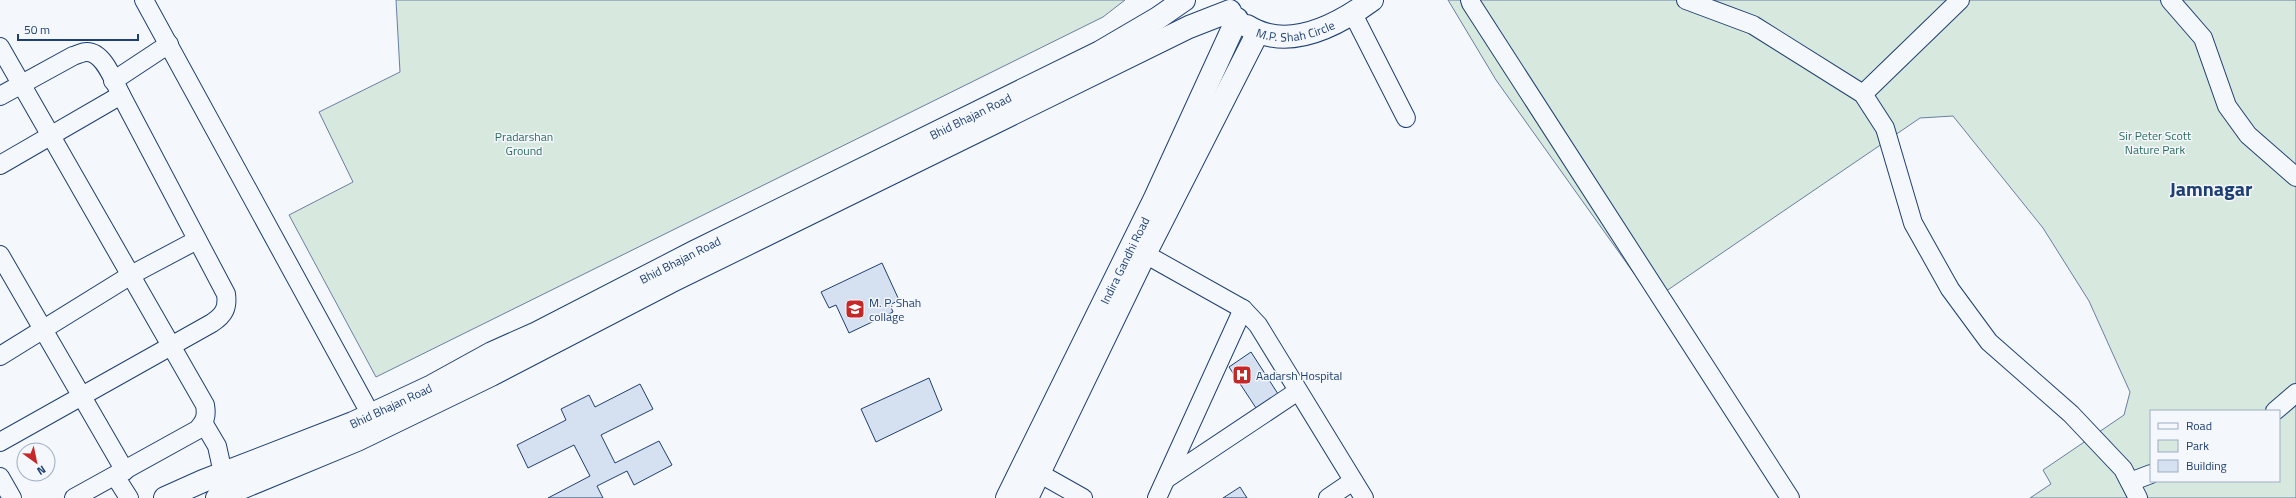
<svg xmlns="http://www.w3.org/2000/svg" width="2296" height="498" font-family="'Titillium Web',sans-serif">
<style>
.green{fill:#d7e8df;stroke:#687fa3;fill-rule:evenodd}
.building{fill:#d5e0f0;stroke:#1d3f73}
.lines{fill:none;stroke-linecap:round;stroke-linejoin:round}
.minor-casing{stroke:#1d3f73;stroke-width:20}
.major-casing{stroke:#1d3f73;stroke-width:24}
.minor{stroke:#f4f7fb;stroke-width:18}
.major{stroke:#f4f7fb;stroke-width:22}
.labels{text-anchor:middle;dominant-baseline:central;stroke-width:3;stroke-linejoin:round;paint-order:stroke}
.street-label{font-size:12px;fill:#1d3f73;stroke:#f4f7fb}
.park-label{font-size:12px;fill:#2c6c60;stroke:#f4f7fb}
.poi-label{font-size:12px;fill:#1d3f73;stroke:#f4f7fb;text-anchor:start}
.town-label{font-size:20px;font-weight:bold;fill:#1d3f73;stroke:#f4f7fb}
</style>
<rect width="100%" height="100%" fill="#f4f7fb"/>
<g class="green">
<polygon points="396,0 1125,0 1103,17 376,377 289,215 353,182 319,112 400,72"/>
<path d="M1448 0H2296V498H2030L2051 484 2043 470 2124 415 2130 392 2089 301 2043 228 1953 116 1920 118 1653 300 1496 80ZM2151 411H2279V481H2151Z"/>
</g>
<g class="building">
<polygon points="882,263 899,300 890,305 893,312 849,333 836,305 829,308 821,292"/>
<polygon points="1251,352 1280,397 1258,411 1229,367"/>
<polygon points="929,378 942,410 876,442 861,409"/>
<polygon points="640,384 653,409 601,435 615,463 659,441 672,465 634,485 627,471 597,486 603,498 548,498 590,476 574,445 528,468 517,445 566,420 561,409 589,395 595,407"/>
<polygon points="1240,487 1247,498 1223,498"/>
</g>
<g class="lines">
<g class="minor-casing">
<g id="minor">
<polyline points="144,0 377,426"/>
<polyline points="1470,0 1471,3 1790,498"/>
<polyline points="1686,0 1753,25 1863,94 1885,128 1913,223 1950,289 1989,342 2071,414 2123,469 2138,498"/>
<polyline points="2170,0 2203,38 2227,106 2248,135 2296,177"/>
<polyline points="1353,14 1406,118"/>
<path d="M0 47 205 405C207 416 205 422 197 430L74 498"/>
<polyline points="113,81 169,44"/>
<polyline points="1863,94 1960,0"/>
<path d="M0 96 73 56C77 55 82 52 86 52 104 51 114 82 121 95L226 294C228 308 224 315 212 323L0 442"/>
<polyline points="0,165 121,95"/>
<polyline points="1145,254 1243,309 1258,325 1364,498"/>
<polyline points="0,255 125,471"/>
<polyline points="0,356 131,275 197,240"/>
<polyline points="2275,411 2296,393"/>
<polyline points="204,424 217,446 223,473"/>
<polyline points="1028,467 1083,498"/>
<polyline points="115,476 129,498"/>
<polyline points="0,477 12,498"/>
<polyline points="1166,479 1298,391"/>
<polyline points="2130,482 2151,474"/>
<polyline points="1157,498 1243,309"/>
<polyline points="1328,498 1353,481"/>
</g>
</g>
<g class="major-casing">
<g id="major">
<path id="s1" d="M1247 26C1288 52 1338 25 1372 0"/>
<path id="s2" d="M165 498 203 481 353 423 432 386 492 353 537 333 694 252 1100 52 1158 18 1184 0"/>
<polyline points="217,498 357,440 491,375 670,282 1189,27 1230,11"/>
<path id="s3" d="M1007 498 1155 198 1237 19"/>
<polyline points="1027,498 1145,254 1258,32"/>
</g>
</g>
<use href="#minor" class="minor"/>
<use href="#major" class="major"/>
</g>
<defs>
<g id="university-square" transform="scale(1)"><rect x="-9" y="-9" width="18" height="18" rx="4" fill="#c62828" stroke="#f4f7fb"/><path d="M0-5L7-2L0 1L-7-2ZM-4 1L0 2.5L4 1V4Q0 6-4 4Z" fill="#fff"/></g>
<g id="hospital-square" transform="scale(1)"><rect x="-9" y="-9" width="18" height="18" rx="4" fill="#c62828" stroke="#f4f7fb"/><path d="M-5-5h3v3.5h4V-5h3V5h-3V1.5h-4V5h-3Z" fill="#fff"/></g>
</defs>
<g fill-rule="evenodd">
<use href="#university-square" x="855" y="309"/>
<use href="#hospital-square" x="1242" y="375"/>
</g>
<g class="labels">
<g class="street-label">
<text stroke="none"><textPath href="#s1" startOffset="51">M.P. Shah Circle</textPath></text>
<text stroke="none"><textPath href="#s2" startOffset="892">Bhid Bhajan Road</textPath></text>
<text stroke="none"><textPath href="#s2" startOffset="568">Bhid Bhajan Road</textPath></text>
<text stroke="none"><textPath href="#s3" startOffset="265">Indira Gandhi Road</textPath></text>
<text stroke="none"><textPath href="#s2" startOffset="244">Bhid Bhajan Road</textPath></text>
</g>
<g class="park-label">
<text x="2155" y="135">Sir Peter Scott<tspan x="2155" dy="14">Nature Park</tspan></text>
<text x="524" y="136">Pradarshan<tspan x="524" dy="14">Ground</tspan></text>
</g>
<g class="poi-label">
<text x="869" y="302">M. P. Shah<tspan x="869" dy="14">collage</tspan></text>
<text x="1256" y="375">Aadarsh Hospital</text>
</g>
<g class="town-label">
<text x="2211" y="188">Jamnagar</text>
</g>
</g>
<rect x="2150" y="410" width="130" height="72" fill="#f4f7fb" stroke="#9eadc5"/>
<rect x="2158" y="423" width="20" height="6" fill="#f4f7fb" stroke="#9eadc5"/>
<text x="2186" y="430" font-size="12" fill="#1d3f73">Road</text>
<rect x="2158" y="440" width="20" height="12" fill="#d7e8df" stroke="#9eadc5"/>
<text x="2186" y="450" font-size="12" fill="#1d3f73">Park</text>
<rect x="2158" y="460" width="20" height="12" fill="#d5e0f0" stroke="#9eadc5"/>
<text x="2186" y="470" font-size="12" fill="#1d3f73">Building</text>
<g transform="translate(36 462) rotate(147)"><circle r="19" fill="#f4f7fb" stroke="#9eadc5"/>
<path d="M0-3L7 15L0 10L-7 15Z" fill="#c62828"/>
<text y="-6" font-size="11" font-weight="bold" text-anchor="middle" fill="#1d3f73">N</text>
</g>
<path d="M18 34v6h120v-6" fill="none" stroke="#1d3f73" stroke-width="2"/>
<text x="24" y="34" font-size="12" fill="#1d3f73" stroke="#f4f7fb" stroke-width="3" paint-order="stroke">50 m</text>
</svg>
